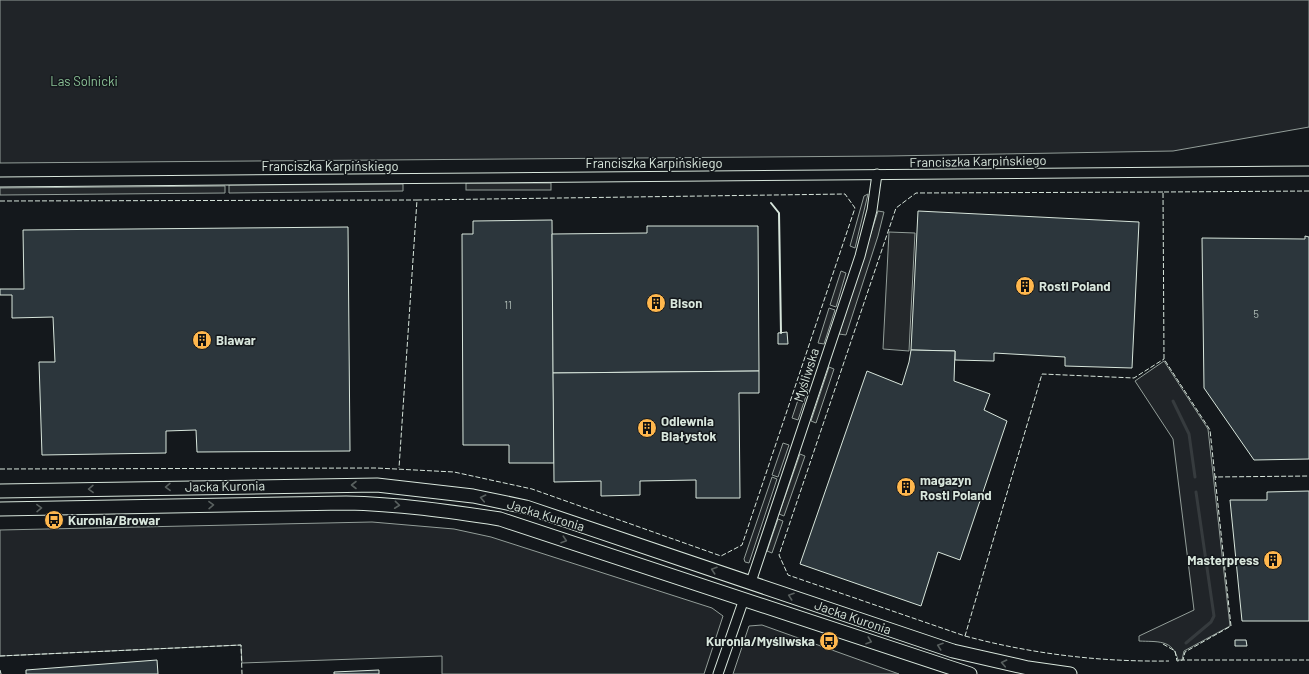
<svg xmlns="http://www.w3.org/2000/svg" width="1309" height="674" font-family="Barlow,sans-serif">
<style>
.green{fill:#202428;stroke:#939e99}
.parking{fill:#24282b;stroke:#939e99}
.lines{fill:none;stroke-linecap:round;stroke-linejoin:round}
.stream{stroke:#363b3e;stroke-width:3}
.building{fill:#2c363c;stroke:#d8e6dc}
.street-casing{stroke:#d8e6dc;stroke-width:11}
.secondary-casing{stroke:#d8e6dc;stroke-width:15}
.street{stroke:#14181c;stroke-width:9}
.secondary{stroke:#14181c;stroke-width:13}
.fence{stroke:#d8e6dc;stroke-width:1;stroke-dasharray:5 2;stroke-linecap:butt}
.wall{stroke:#d8e6dc;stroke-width:2}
.oneway{stroke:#59605f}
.labels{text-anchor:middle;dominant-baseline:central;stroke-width:3;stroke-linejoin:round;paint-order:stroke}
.number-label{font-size:11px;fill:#adbab4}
.park-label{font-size:13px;fill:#8ac095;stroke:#14181c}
.street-label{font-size:13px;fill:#d8e6dc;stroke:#14181c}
.poi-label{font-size:13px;font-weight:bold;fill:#d8e6dc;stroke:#14181c;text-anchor:start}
</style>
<rect width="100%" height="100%" fill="#14181c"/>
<g class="green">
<polygon points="0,0 1309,0 1309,127 1173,151 888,156 0,163"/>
<polygon points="868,194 855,248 850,246 864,196"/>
<path d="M1164 361 1208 429 1230 626 1184 651 1182 660H1178C1173 639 1157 642 1139 641V636L1194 610 1173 439 1135 381Z"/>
<polygon points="783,443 789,445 778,477 772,475"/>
<polygon points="772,477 777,479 749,563 745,562 744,559"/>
<polygon points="372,522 454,529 491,537 712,608 723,616 704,674 442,674 442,656 242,663 241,645 0,656 0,530"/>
<polygon points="762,625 899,674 733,674 749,626"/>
</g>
<g class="parking">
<rect x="466" y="183" width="85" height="7"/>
<polygon points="403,184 403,191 229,193 229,185"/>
<polygon points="225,186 225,193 0,195 0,188"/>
<polygon points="878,211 884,212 878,236 846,335 839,334"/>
<polygon points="889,232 915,233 909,351 883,349"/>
<polygon points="841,271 846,273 836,307 830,305"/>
<polygon points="829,308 835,310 824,344 818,343"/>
<polygon points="829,367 834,369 816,423 811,421"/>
<polygon points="802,388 808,390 798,420 792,418"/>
<polygon points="800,454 805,456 784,516 779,514"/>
<polygon points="778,519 783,521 772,553 767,551"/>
</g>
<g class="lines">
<g class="stream">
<polyline points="1173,401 1189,434 1195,477"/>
<polyline points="1186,643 1211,622 1214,616 1196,492"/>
</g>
</g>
<g class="building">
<polygon points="918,211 1139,222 1132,368 1065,366 1065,357 994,353 994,361 955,360 955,351 911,350"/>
<polygon points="552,220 554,463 509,463 509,445 463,445 462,234 473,234 473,221"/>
<polygon points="647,226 758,226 759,371 553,373 552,234 647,233"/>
<polygon points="348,227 350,451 197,452 196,430 166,431 166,453 42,455 39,362 55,362 53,317 12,318 12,295 0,295 0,289 24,289 23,230"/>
<polygon points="1305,236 1309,237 1309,459 1254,460 1204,388 1202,238 1305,239"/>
<polygon points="787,332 788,344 778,344 778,333"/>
<polygon points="911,350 955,351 954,381 990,394 984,410 1007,421 960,560 938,552 921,606 800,564 867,371 902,385 909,362"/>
<polygon points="759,371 759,393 739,393 740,498 696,498 696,480 640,481 640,495 601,496 601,481 554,482 553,373"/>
<polygon points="1309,491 1309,621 1242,621 1230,500 1267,500 1267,492"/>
<polygon points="1235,640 1246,640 1247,646 1235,646"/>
<polygon points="157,660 158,674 26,674 26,670"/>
<polygon points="379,670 379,674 334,674 334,672"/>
</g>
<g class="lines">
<g class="street-casing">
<g id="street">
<polyline points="0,182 1309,171"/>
<polyline points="751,582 860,256 872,210 877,174"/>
<polyline points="718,674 744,599"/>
</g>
</g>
<g class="secondary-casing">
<g id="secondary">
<polyline points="0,491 377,485 473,496 526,507 953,651 1028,668 1070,674"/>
<path d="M0 509 346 503C398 504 448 511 500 519L970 674"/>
</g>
</g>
<use href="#street" class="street"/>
<use href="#secondary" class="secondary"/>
<g class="fence">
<polyline points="1309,191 1163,192 1164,359 1210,430 1215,477 1309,476"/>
<polyline points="1163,192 916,193 896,208 779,555 788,575 965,636 1042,374 1134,378 1164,359"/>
<polyline points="0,201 417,200"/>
<polyline points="0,469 376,468 454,472 532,489 721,556 742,545 855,208 845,194 417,200 399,468"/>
<polyline points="1217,477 1215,477 1231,626 1185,652 1183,660 1309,660"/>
<path d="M965 636C1032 654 1100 662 1169 661"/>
<polyline points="1163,644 1175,651 1177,661 1183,660"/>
<polyline points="0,656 241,645 242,674"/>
<polyline points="0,670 1,674"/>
</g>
<polyline class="wall" points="771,203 779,213 781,333"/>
</g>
<defs><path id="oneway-chevron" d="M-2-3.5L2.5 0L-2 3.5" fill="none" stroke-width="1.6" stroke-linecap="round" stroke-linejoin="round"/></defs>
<g class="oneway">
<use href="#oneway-chevron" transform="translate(354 485) rotate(180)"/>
<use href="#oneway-chevron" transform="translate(168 487) rotate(179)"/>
<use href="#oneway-chevron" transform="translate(91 489) rotate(179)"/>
<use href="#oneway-chevron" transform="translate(483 498) rotate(-168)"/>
<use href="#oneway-chevron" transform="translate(211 505) rotate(-1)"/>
<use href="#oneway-chevron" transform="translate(397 505) rotate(6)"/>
<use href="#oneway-chevron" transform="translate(39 508) rotate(-1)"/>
<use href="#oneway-chevron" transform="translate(564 540) rotate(18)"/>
<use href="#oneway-chevron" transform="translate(714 570) rotate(-162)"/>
<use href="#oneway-chevron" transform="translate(791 596) rotate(-161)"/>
<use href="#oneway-chevron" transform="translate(869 641) rotate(19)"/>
<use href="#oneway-chevron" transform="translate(940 646) rotate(-161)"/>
<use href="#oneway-chevron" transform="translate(1004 663) rotate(-168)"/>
</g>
<defs>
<g id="building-disc" transform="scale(1)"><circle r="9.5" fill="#ffb74d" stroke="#14181c"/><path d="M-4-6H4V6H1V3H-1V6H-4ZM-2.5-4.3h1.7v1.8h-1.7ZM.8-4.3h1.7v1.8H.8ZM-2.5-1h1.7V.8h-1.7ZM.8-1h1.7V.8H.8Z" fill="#111"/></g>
<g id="bus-disc" transform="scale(1)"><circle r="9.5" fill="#ffb74d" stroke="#14181c"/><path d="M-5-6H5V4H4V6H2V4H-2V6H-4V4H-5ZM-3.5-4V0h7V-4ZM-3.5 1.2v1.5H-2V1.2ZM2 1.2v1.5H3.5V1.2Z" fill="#111"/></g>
</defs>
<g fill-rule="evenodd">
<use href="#building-disc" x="1025" y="286"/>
<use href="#building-disc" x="656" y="303"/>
<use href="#building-disc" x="202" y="340"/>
<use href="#building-disc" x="647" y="428"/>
<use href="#building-disc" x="906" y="487"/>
<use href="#bus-disc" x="54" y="520"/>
<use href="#building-disc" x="1273" y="560"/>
<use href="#bus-disc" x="829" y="641"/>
</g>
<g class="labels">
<g class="number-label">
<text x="508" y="304">11</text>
<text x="1256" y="313">5</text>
</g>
<g class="park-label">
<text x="84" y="81">Las Solnicki</text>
</g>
<g class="street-label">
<text transform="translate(978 161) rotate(-1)">Franciszka Karpińskiego</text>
<text x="654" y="163">Franciszka Karpińskiego</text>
<text x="330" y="166">Franciszka Karpińskiego</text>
<text transform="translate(806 375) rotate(-72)">Myśliwska</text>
<text transform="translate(225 486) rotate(-1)">Jacka Kuronia</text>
<text transform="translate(546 515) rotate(17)">Jacka Kuronia</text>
<text transform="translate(853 617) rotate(19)">Jacka Kuronia</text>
</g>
<g class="poi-label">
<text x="1039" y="286">Rosti Poland</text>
<text x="670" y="303">Bison</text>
<text x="216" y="340">Biawar</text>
<text x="661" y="421">Odlewnia<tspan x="661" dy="15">Białystok</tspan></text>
<text x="920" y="480">magazyn<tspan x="920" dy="15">Rosti Poland</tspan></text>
<text x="68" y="520">Kuronia/Browar</text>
<text x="1259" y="560" text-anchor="end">Masterpress</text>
<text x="815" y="641" text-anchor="end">Kuronia/Myśliwska</text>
</g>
</g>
</svg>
